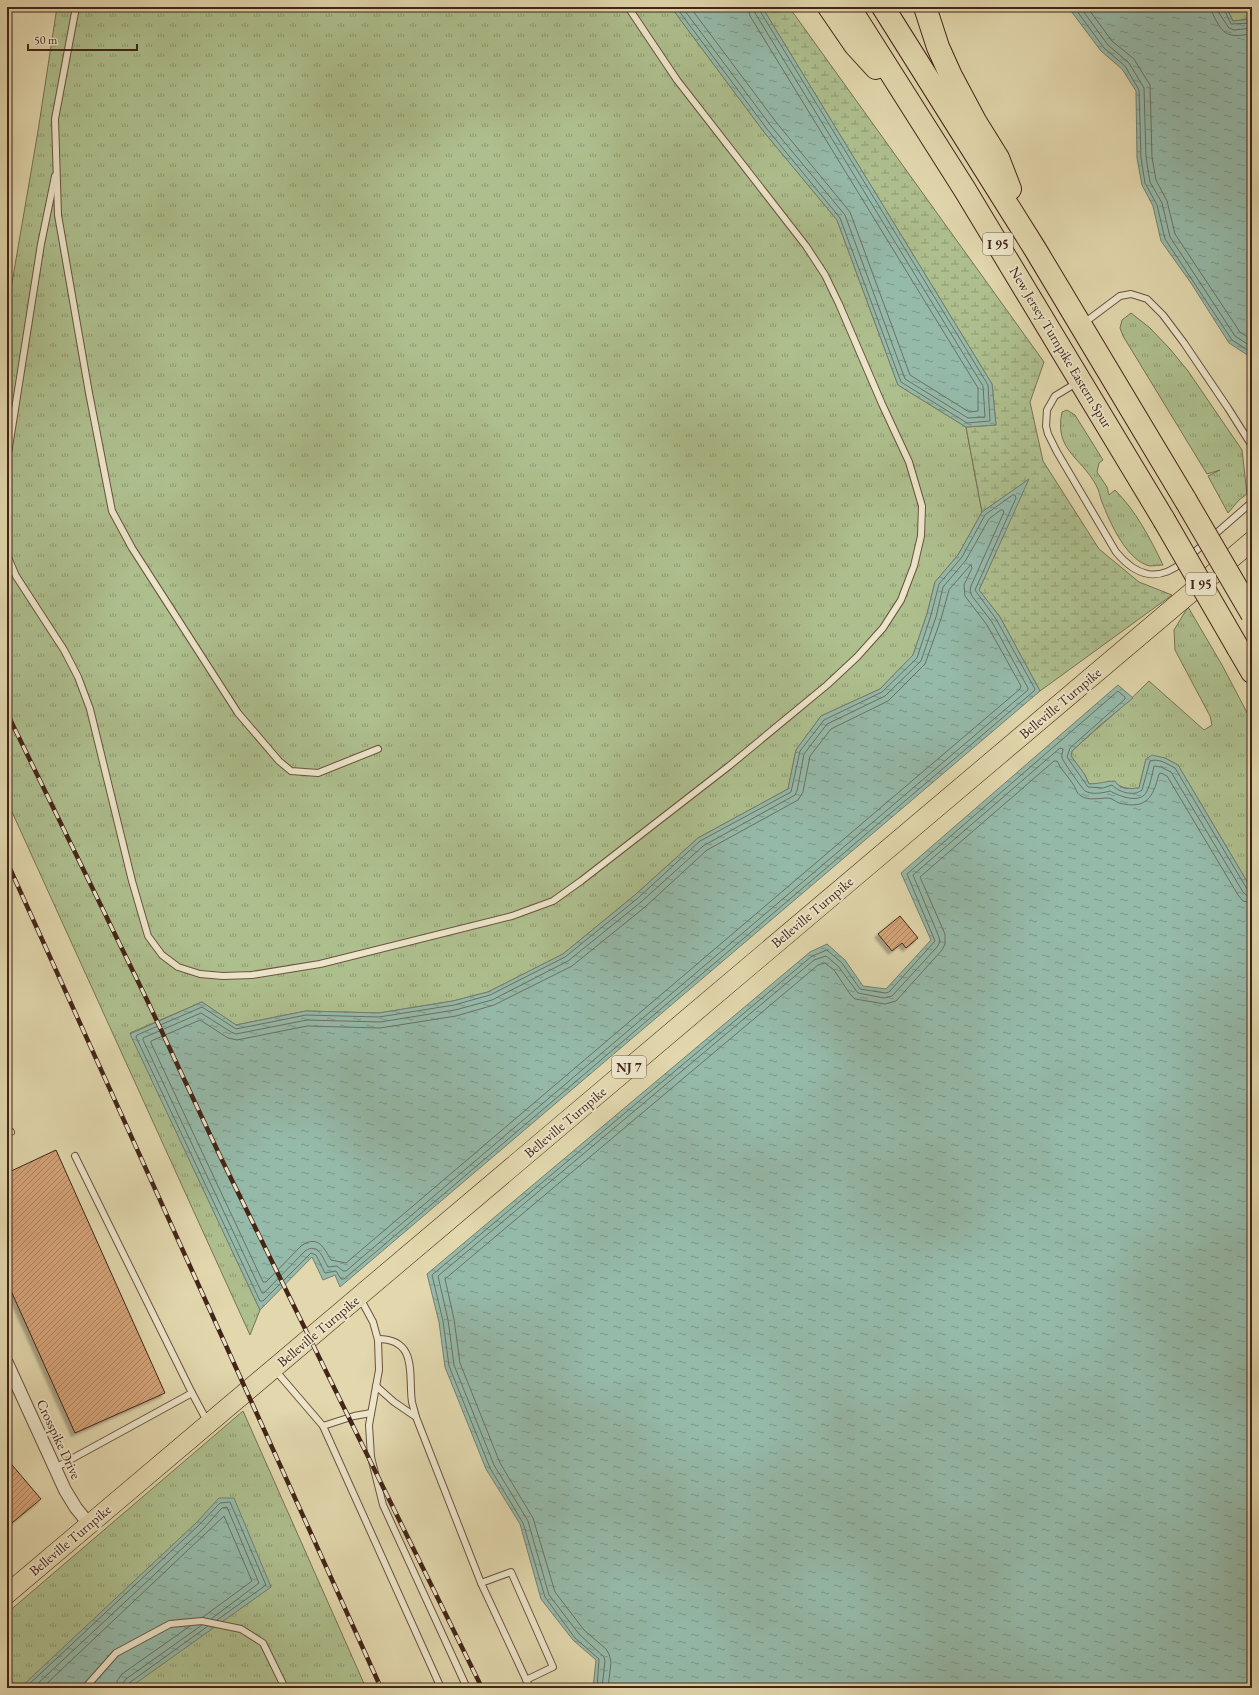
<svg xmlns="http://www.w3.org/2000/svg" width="1259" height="1695" font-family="'EB Garamond',serif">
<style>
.grass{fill:url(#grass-tufts);stroke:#787254}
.wetland{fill:url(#wetland-marsh);stroke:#787254}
.water{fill:url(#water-ripples);stroke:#747e70}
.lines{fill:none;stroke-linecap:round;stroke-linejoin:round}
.shore{stroke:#6c7062;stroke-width:1}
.building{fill:url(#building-hatch);stroke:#432519;filter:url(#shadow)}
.lane-casing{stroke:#6b523e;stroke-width:8}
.street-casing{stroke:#6b523e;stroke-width:14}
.primary-casing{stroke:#432519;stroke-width:20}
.highway-casing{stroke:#432519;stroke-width:24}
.lane{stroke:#ece5ca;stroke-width:6}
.street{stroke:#ece5ca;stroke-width:12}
.primary{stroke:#e2d7ad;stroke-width:19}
.highway{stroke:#e2d7ad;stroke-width:22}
.rail-casing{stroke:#432519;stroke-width:4.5}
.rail{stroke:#ece5ca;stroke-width:3;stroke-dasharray:9;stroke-linecap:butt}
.highway-bridge-casing{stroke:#432519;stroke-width:24;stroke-linecap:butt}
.highway-bridge{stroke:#e2d7ad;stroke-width:22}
.labels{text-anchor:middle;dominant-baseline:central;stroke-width:3.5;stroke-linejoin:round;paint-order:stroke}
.shield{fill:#ece5ca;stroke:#765f4e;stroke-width:1}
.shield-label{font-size:13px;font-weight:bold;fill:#432519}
.street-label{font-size:14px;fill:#432519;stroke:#ece5ca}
</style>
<defs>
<pattern id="grass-tufts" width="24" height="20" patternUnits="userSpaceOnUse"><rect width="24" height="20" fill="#aebf8e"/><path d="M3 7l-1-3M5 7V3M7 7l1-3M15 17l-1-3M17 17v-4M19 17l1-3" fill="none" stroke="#8f9b73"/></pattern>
<pattern id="wetland-marsh" width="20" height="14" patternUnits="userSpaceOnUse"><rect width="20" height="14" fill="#aebf8e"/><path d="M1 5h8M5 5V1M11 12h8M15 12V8" fill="none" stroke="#8f9b73"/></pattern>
<pattern id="water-ripples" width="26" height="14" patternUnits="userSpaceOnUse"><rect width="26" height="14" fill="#95baaa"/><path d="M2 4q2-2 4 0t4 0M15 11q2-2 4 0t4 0" fill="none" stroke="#7b978a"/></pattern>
<pattern id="building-hatch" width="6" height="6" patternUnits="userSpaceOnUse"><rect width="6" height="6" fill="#d5a479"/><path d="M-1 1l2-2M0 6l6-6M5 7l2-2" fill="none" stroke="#ae8562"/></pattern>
<filter id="shadow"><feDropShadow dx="-3.5" dy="3.5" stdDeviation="1" flood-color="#0004"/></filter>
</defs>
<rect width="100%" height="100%" fill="#e2d7ad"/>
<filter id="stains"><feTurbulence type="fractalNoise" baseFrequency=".005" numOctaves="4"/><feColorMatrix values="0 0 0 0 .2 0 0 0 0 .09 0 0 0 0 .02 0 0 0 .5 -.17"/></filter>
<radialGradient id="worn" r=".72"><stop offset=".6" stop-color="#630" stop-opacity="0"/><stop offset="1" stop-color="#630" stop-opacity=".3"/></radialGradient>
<g class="grass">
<polygon points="57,7 671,7 764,132 837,220 898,385 966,427 982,512 958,555 935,582 927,614 913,655 880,689 821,716 796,750 788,789 698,838 635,895 563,954 488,992 453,1001 379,1013 306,1011 236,1025 202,1002 130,1033 260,1310 250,1335 7,801 7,312 38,131"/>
<polygon points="1131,313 1150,328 1170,349 1188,371 1242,450 1247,494 1239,500 1228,513 1208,476 1220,470 1207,474 1123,336 1120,328 1122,320"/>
<path d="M1067 410 1075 415 1103 460 1099 463 1097 472 1107 487 1109 495 1115 490C1136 511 1150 538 1163 565 1159 565 1154 566 1150 566 1127 561 1110 523 1102 502 1100 497 1099 490 1096 485 1080 456 1054 450 1062 412Z"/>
<path d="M1188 607 1222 665 1252 722V890L1178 765 1165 758 1152 756 1146 759 1139 788C1125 790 1121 786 1109 781L1102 784H1089L1085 775 1071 756 1072 751C1098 727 1125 706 1149 681L1204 730 1212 725 1210 716 1175 650 1174 630Z"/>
<polygon points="243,1411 366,1688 7,1688 7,1613"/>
</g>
<g class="wetland">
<polygon points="762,7 789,7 1044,362 1030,402 1043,461 1099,549 1139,582 1172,595 1040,691 1000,617 979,590 1028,480 982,512 966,427 996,425 992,384"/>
<polygon points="1226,7 1252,7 1252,19 1233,21"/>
</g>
<g class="water">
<polygon points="671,7 762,7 992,384 996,425 966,427 898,385 837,220 764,132"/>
<polygon points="1068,7 1226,7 1233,21 1252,19 1252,358 1229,343 1191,283 1161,241 1153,206 1142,185 1137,158 1136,91 1122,69 1101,51"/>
<polygon points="1029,479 979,590 1000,617 1040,691 340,1287 335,1275 323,1280 312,1257 260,1310 130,1034 202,1002 236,1025 306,1011 379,1013 453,1001 488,992 563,954 635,895 698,838 788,789 796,750 821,716 880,689 913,655 927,614 935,582 958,555 982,512"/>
<path d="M1118 685 1133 698 1099 726 1072 751 1071 756 1085 775 1089 784C1099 784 1106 781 1115 781 1120 790 1129 789 1139 788L1146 759 1152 755 1165 758 1178 765 1252 890V1688H593L596 1660 573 1640 541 1599 520 1524 486 1469 445 1367 439 1322 427 1274 810 952 827 944 845 960 863 986 886 989 931 940 901 873Z"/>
<polygon points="219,1498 234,1498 271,1587 129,1688 20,1688 196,1523"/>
</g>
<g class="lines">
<g class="shore">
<polyline points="676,7 767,129 840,218 901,382 967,423 990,421 988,385 760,11 759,7"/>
<polyline points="682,7 771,126 845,215 905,379 968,418 985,417 983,386 755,13 754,7"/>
<polyline points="690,7 776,122 850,212 910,375 969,412 978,411 978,388 750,16 748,7"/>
<polyline points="1074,7 1104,48 1125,66 1139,90 1141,158 1145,183 1157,205 1165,239 1232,340 1252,353"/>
<polyline points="1080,7 1108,45 1129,63 1144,88 1146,157 1150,182 1162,203 1170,237 1235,336 1252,347"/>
<polyline points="1087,7 1112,41 1134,59 1150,85 1152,157 1156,180 1167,201 1175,234 1240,332 1252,340"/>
<path d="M1211 7C1212 13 1214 17 1217 22 1226 39 1235 36 1252 34"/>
<polyline points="1218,7 1219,13 1229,28 1234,30 1252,28"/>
<polyline points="1223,7 1231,24 1252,23"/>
<polygon points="1013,495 1015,495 1016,498 975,590 996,619 1035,689 1034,691 344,1279 341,1279 336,1271 325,1273 316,1255 311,1253 263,1301 260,1301 136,1037 137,1035 202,1007 236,1029 306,1015 379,1017 454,1005 490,995 565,957 638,898 700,841 791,792 800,751 824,720 882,692 917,658 931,615 939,584 962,557 985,515"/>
<path d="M1001 510H1003L1004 512 971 586 970 591 972 596 992 622 1028 688V690L346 1271H343L337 1266 328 1267C323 1258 318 1242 305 1251L264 1293H262L143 1040V1038L201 1013 231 1032 236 1034 307 1020 380 1022 455 1010 492 1000 568 961 641 902 703 846 795 795 797 791 804 754 827 724 885 696 921 661 936 617 943 587 966 560 989 519Z"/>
<path d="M971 565 972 568 964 585 965 596 987 625 1021 686 1020 689 346 1263 331 1260C324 1248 318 1234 301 1246L266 1282H263L151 1043V1041L200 1020 228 1038 237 1040 307 1026 380 1028 456 1016 494 1005 572 966 645 907 707 850 798 800 803 792 810 756 831 729 888 701 925 664 941 619 949 590Z"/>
<polyline points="25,1688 198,1526 220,1503 230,1502 266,1585 217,1620"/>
<polyline points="33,1688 202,1530 222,1508 227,1507 259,1583 211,1619"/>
<polyline points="42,1688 224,1516 252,1581 203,1617"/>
<polyline points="116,1688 117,1681 122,1674 190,1626"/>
<polyline points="122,1688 123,1683 126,1679 202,1625"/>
<polyline points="127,1688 129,1683 208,1626"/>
<path d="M597 1688 599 1659 575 1638 545 1597 523 1523 490 1468 449 1366 443 1321 432 1275 812 956 827 950 842 963 860 989 885 993 889 992 935 941 907 874 1118 691 1125 697V699L1070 748 1067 757 1088 787 1103 788 1112 785C1119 792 1133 797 1142 790L1150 761C1159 758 1167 764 1175 768L1247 889 1252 891"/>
<path d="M602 1688 605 1661 604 1657 579 1634 549 1595 528 1521 494 1465 454 1365 448 1320 438 1276 814 960 826 956 838 966 858 993 884 998 892 996 937 947 940 942 939 937 913 875 1060 748 1063 749C1063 752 1061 755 1062 758 1063 761 1083 790 1085 791 1092 795 1103 793 1110 791 1119 796 1141 805 1147 791 1151 783 1152 774 1154 766L1161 767 1171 772 1243 892 1247 896 1252 897"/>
<path d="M608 1688 611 1662 609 1654 606 1649 584 1630 555 1592 533 1518 500 1463 460 1363 454 1319 445 1279 818 965 825 963 834 970 850 994 855 999 885 1004 896 1001 942 950 945 944V934L920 877 1054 761H1057C1061 770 1068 776 1073 784 1076 788 1076 793 1081 796 1089 801 1099 798 1108 798 1112 798 1116 802 1119 803 1147 810 1153 797 1159 774L1161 773 1167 776 1238 895 1243 901 1252 903"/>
</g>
</g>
<g class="building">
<polygon points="900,916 918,938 906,948 902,943 892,951 878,934"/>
<polygon points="56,1150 165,1393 75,1433 7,1282 7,1173"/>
<polygon points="7,1459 41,1499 7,1527"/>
</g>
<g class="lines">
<g class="lane-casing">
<g id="lane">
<polyline points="76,7 55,119 58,215 89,393 112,511 132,548 238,713 279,761 291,771 318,773 378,749"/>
<polyline points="1084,323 1120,296 1131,294 1147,299 1163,315 1184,343 1228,408 1252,446"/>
<path d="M1078 382 1055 396 1047 410 1046 426 1048 434 1057 452 1116 552C1136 576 1157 583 1183 562"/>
<polyline points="7,460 41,244 55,176"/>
<polyline points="7,555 16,576 64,650 78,677 90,709 132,881 148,936 162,955 178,967 200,974 223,976 252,975 320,964 512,916 553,901 581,881 729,766 827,685 857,657 883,628 901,600 914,566 921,536 922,506 909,462 882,404 839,304 825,275 806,246 677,80 628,7"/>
<polyline points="1190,556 1252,502"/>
<polyline points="7,1134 11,1132"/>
<polyline points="360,1298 373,1322 378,1340 379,1370 369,1425 371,1457 383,1505 467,1688"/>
<path d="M378 1339C419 1339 408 1377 412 1402 413 1407 415 1412 416 1417"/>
<polyline points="275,1370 323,1426 441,1688"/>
<polyline points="376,1386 394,1402 416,1417 481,1583 530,1688"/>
<polyline points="192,1393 207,1421"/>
<polyline points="323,1426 354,1416 371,1413"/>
<polyline points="55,1468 192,1393 75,1156"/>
<polyline points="481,1583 511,1572 553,1667 526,1680"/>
<polyline points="85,1688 116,1653 170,1624 202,1621 241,1629 263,1643 285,1688"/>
</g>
</g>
<g class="street-casing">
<polyline id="street" points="7,1363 65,1490 76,1508 89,1524"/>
</g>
<g class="primary-casing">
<polyline id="primary" points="7,1594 1252,541"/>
</g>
<g class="highway-casing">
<g id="highway">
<polyline points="829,7 855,45 876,68"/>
<polyline points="849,7 965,190 1164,520"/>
<polyline points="883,7 1035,249 1186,501"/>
<polyline points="925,7 938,47 951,76 975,121 998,158 1010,189"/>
<polyline points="1238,648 1252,672"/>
</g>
</g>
<use href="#lane" class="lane"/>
<use href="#street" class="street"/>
<use href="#primary" class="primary"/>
<use href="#highway" class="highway"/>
<g class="rail-casing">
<g id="rail">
<polyline points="7,713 148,1002 221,1158 482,1688"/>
<polyline points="7,862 381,1688"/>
</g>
</g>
<use href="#rail" class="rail"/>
<g class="highway-bridge-casing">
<g id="highway-bridge">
<polyline points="1186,501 1252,614"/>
<polyline points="1164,520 1238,648"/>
</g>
</g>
<use href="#highway-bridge" class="highway-bridge"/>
</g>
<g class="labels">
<g class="shield">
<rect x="983" y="233" width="30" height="22" rx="3"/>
<rect x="1186" y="573" width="30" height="22" rx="3"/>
<rect x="612" y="1056" width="34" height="22" rx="3"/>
</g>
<g class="shield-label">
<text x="998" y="244">I 95</text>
<text x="1201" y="584">I 95</text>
<text x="629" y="1067">NJ 7</text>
</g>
<g class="street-label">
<text transform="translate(1061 347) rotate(59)">New Jersey Turnpike Eastern Spur</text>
<text transform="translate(1060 703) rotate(-40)">Belleville Turnpike</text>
<text transform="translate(812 912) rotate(-40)">Belleville Turnpike</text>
<text transform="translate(565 1122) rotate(-40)">Belleville Turnpike</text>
<text transform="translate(318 1331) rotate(-40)">Belleville Turnpike</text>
<text transform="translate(59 1439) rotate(65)">Crosspike Drive</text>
<text transform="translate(70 1540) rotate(-40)">Belleville Turnpike</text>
</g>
</g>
<rect width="1259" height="1695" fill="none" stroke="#e2d7ad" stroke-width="24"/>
<rect x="8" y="8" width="1243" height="1679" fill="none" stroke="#432519" stroke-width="2"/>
<rect x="12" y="12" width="1235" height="1671" fill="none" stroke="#432519"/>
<path d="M28 44v6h109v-6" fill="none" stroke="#432519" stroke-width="2"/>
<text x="34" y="44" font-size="12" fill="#432519" stroke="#ece5ca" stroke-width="3" paint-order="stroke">50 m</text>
<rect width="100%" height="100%" filter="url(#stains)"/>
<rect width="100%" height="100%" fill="url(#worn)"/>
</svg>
